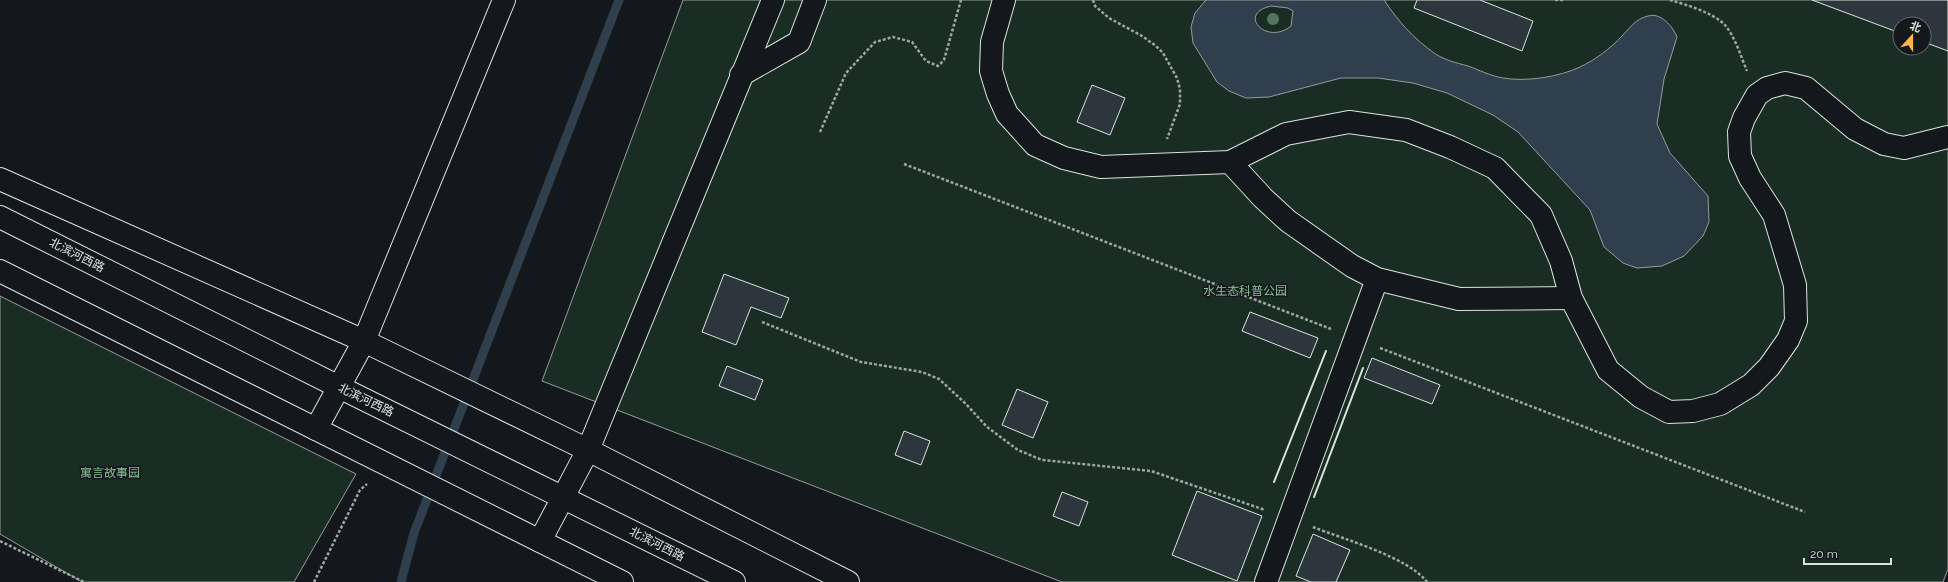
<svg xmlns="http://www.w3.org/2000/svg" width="1948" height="582" font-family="Raleway,'Noto Sans SC',sans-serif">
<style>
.green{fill:#1a2d24;stroke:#939e99;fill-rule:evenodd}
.water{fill:#2f3f4d;stroke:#939e99;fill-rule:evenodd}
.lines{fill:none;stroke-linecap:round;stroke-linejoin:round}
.stream{stroke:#2f3f4d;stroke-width:9}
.building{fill:#2c363c;stroke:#d8e6dc}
.minor-casing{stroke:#d8e6dc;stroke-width:24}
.major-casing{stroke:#d8e6dc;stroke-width:24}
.path{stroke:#9da8a2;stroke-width:2.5;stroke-dasharray:3 2;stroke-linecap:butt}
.minor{stroke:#14181c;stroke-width:22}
.major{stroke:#14181c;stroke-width:22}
.wall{stroke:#d8e6dc;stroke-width:2}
.tree{fill:#55745f}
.labels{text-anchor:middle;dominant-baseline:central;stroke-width:3;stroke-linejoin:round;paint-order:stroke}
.street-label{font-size:12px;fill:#d8e6dc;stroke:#14181c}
.park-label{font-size:12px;fill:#8ac095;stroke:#14181c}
</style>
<rect width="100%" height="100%" fill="#14181c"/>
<g class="green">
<path d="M683 0H1948V569L1943 582H1062L542 381ZM1900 24H1924V48H1900Z"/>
<polygon points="0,296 356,474 294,582 82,582 0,534"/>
</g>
<path class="water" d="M1206 0H1384C1398 21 1413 38 1434 53 1444 60 1457 63 1468 66 1479 70 1491 76 1503 78 1526 82 1559 77 1580 67 1595 60 1611 48 1622 36 1630 28 1635 19 1648 16 1661 12 1673 27 1677 37L1664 79 1657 124 1670 153 1708 196 1709 222 1703 236 1684 256 1662 266 1637 268 1623 263 1604 247 1590 210 1518 132 1493 115 1447 93 1413 83 1378 78H1341L1269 97 1246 98 1229 91 1217 82 1193 43 1191 27 1195 13ZM1271 6 1288 8 1293 11 1291 26C1267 46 1236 14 1271 6Z"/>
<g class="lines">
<polyline class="stream" points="401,582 414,533 619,0"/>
</g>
<g class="building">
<polygon points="1417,0 1480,0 1533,21 1522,51 1414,8"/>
<polygon points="1812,0 1948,0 1948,51 1924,42 1924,24 1900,24 1900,33"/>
<polygon points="1092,85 1125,98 1110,135 1077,122"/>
<polygon points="724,274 789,298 781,318 751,307 736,345 702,332"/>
<polygon points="1250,312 1318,338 1310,358 1242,331"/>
<polygon points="1372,358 1440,385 1432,404 1364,378"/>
<polygon points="727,366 763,380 755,400 719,386"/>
<polygon points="1017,389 1048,402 1033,438 1002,425"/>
<polygon points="904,431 930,441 921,465 895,455"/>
<polygon points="1197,491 1262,516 1237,581 1172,555"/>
<polygon points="1062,492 1088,502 1079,526 1053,516"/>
<polygon points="1313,534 1350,550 1336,582 1311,582 1296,576"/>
</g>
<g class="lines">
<g class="minor-casing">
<g id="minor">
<polyline points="1004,0 992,42 991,71 998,94 1007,114 1035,145 1064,158 1101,167 1230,162 1286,134 1349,122 1406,130 1450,147 1495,168 1541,215 1561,261 1571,298 1608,370 1641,397 1669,412 1693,411 1720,404 1751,385 1769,367 1788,340 1796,321 1795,285 1774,215 1750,178 1740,156 1739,132 1744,118 1757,95 1767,88 1785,83 1806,88 1855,129 1884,144 1904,148 1948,137"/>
<polyline points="741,75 799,42 815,0"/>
<polyline points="1230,162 1263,198 1288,221 1352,266 1377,279 1459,299 1571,298"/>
<polyline points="0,179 364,341 588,450 848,582"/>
<polyline points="316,429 364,341 504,0"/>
<polyline points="540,541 588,450 773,0"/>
<polyline points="1266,582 1377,279"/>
</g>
</g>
<g class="major-casing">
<g id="major">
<polyline points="0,217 339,387 734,582"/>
<polyline points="0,271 622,582"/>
</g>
</g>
<g class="path">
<polyline points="1093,0 1095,6 1109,18 1142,36 1156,46 1163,53 1177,78 1180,89 1180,104 1167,139"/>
<polyline points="1555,0 1565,0"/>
<path d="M1670 0C1687 5 1711 12 1724 24 1735 36 1741 57 1747 71"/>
<polyline points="820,132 846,73 875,42 893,37 912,42 926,61 938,66 944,60 961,0"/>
<polyline points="904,164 1331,329"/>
<polyline points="762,322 861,362 922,372 939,379 966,404 987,427 1018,450 1042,460 1151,471 1265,510"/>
<polyline points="1380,348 1805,512"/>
<path d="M1313 527C1343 539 1408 557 1427 582"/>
<polyline points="0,541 84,582"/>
<polyline points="314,582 360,490 367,484"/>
</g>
<use href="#minor" class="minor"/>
<use href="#major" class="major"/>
<g class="wall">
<polyline points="1274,482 1326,351"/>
<polyline points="1314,497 1363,368"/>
</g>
</g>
<circle class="tree" cx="1273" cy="19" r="6"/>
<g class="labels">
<g class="street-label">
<text transform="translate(77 255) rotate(27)">北滨河西路</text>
<text transform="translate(366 400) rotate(26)">北滨河西路</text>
<text transform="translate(657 544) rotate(27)">北滨河西路</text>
</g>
<g class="park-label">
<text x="1245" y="291">水生态科普公园</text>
<text x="110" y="473">寓言故事园</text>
</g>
</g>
<g transform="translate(1912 36) rotate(21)"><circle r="19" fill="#14181c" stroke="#626a69"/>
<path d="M0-3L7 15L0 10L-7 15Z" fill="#ffb74d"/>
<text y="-6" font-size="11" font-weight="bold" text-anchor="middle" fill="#d8e6dc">北</text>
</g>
<path d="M1804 558v6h87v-6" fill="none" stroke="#d8e6dc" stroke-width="2"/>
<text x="1810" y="558" font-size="12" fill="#d8e6dc" stroke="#14181c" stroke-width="3" paint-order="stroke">20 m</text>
</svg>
